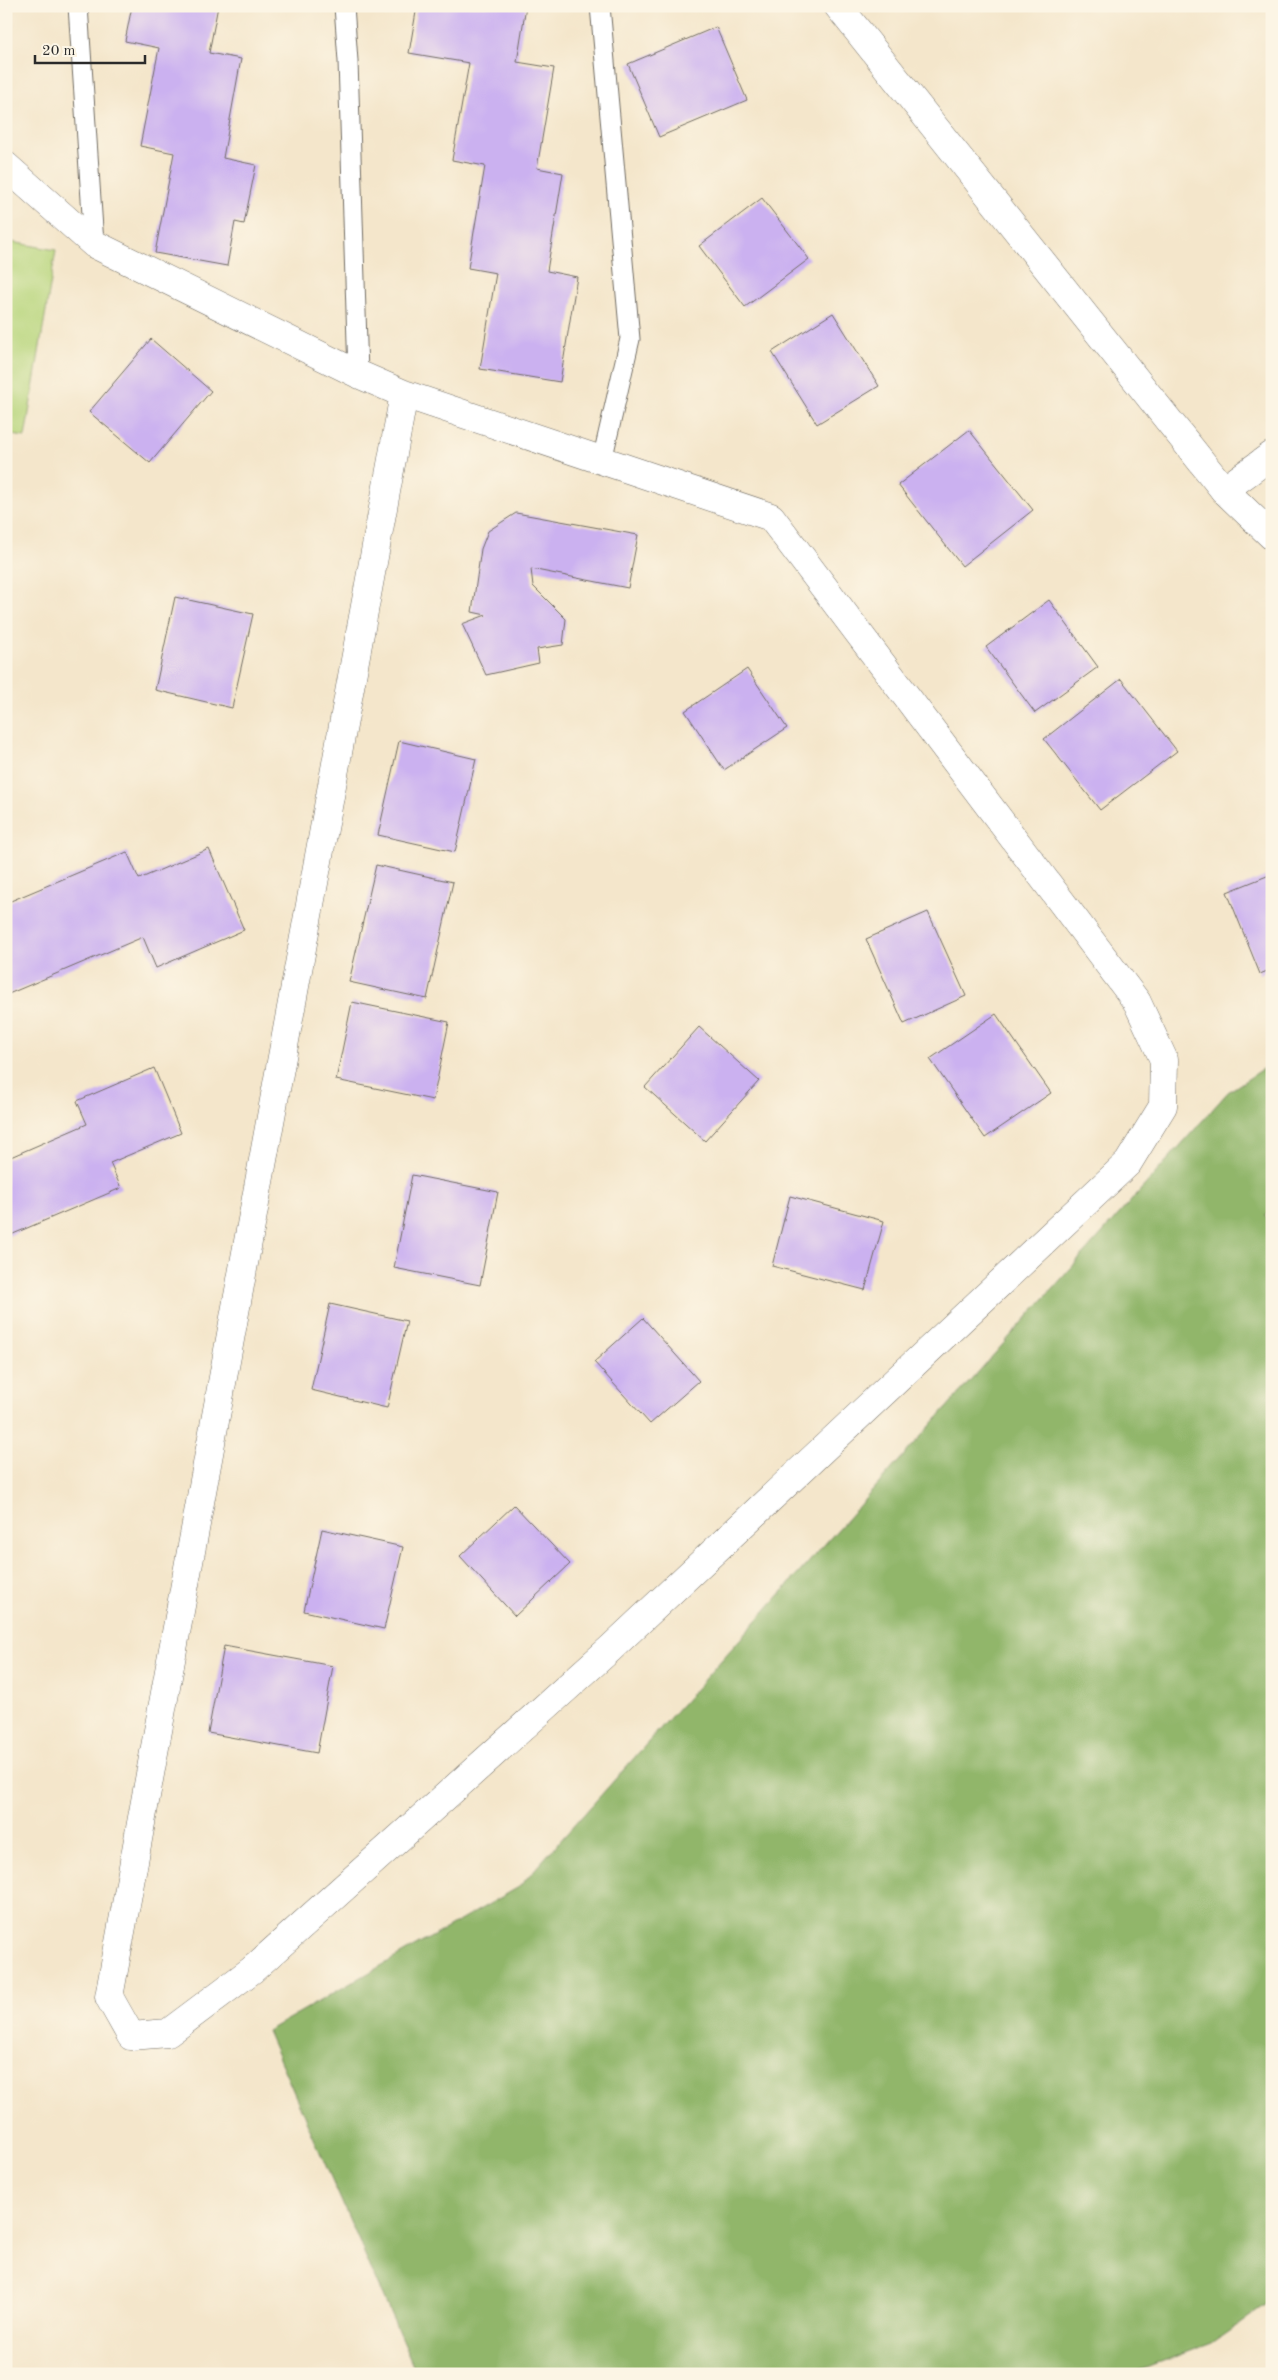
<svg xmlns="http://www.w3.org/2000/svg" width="1278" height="2380" font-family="'Old Standard TT',serif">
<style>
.green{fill:#b7d57b;stroke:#718053}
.forest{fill:#91b66b;stroke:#5e704b}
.building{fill:#cbb1f0}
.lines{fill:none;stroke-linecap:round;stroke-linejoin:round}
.service-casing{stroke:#716c63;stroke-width:21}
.minor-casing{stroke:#716c63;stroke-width:29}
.service{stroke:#fff;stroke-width:19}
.minor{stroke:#fff;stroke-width:28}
</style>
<rect width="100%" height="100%" fill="#fcf5e5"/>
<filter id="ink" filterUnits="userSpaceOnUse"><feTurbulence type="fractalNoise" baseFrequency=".02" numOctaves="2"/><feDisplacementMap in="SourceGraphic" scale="10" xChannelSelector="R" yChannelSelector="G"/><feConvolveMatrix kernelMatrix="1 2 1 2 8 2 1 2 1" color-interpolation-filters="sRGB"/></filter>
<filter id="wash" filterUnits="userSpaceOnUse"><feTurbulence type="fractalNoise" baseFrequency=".0096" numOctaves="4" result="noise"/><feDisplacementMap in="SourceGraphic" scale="20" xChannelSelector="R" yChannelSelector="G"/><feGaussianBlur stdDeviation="1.12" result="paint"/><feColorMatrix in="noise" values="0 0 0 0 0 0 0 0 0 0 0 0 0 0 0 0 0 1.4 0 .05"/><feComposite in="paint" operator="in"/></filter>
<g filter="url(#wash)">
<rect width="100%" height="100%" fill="#f4e6cb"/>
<polygon class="green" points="6,241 56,250 25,437 6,434"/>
<polygon class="forest" points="1272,1063 1272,1209 1265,1216 1272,1224 1272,2301 1212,2343 1130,2374 417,2374 267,2031 519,1887 1228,1092"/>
<g id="blocks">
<g class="building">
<polygon points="132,6 218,6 209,53 241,59 223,158 256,165 244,224 235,222 227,266 155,253 174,153 140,146 159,48 125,41"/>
<polygon points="417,6 526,6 517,62 554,68 537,168 563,173 547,271 577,277 560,382 480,369 496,273 468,268 485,166 452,160 469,63 409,53"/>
<polygon points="716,27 747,100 659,137 628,64"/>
<polygon points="762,198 809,259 745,307 699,246"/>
<polygon points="833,313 879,386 817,424 772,352"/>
<polygon points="151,339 211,391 150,463 89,412"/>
<polygon points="969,430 1033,510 962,566 898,485"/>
<polygon points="516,513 638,535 628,588 531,569 533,586 566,619 563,645 537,649 539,663 486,675 462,624 486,615 472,612 481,549 488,531"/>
<polygon points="175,597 253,614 232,708 155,690"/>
<polygon points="1049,600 1098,667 1035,713 986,647"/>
<polygon points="747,669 787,728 724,770 685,711"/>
<polygon points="1121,679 1177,751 1100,810 1044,739"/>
<polygon points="399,741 476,759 455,852 378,835"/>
<polygon points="209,849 244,930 156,968 143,937 6,995 6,903 127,852 139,879"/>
<polygon points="376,865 453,882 427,999 349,982"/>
<polygon points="1272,874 1272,969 1260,974 1227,892"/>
<polygon points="928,912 966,996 904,1024 866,939"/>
<polygon points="352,1002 449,1022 433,1100 336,1080"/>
<polygon points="996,1014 1051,1093 985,1138 930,1059"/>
<polygon points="699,1027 759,1081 705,1141 645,1087"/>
<polygon points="154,1068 181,1133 110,1163 121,1188 6,1237 6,1159 87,1124 77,1101"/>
<polygon points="412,1175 498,1192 480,1285 394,1268"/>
<polygon points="790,1196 884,1221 865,1290 772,1266"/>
<polygon points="330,1304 407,1321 387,1408 311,1390"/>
<polygon points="643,1318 699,1381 650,1424 594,1362"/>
<polygon points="514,1505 570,1564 515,1616 460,1556"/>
<polygon points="322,1529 403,1547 384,1629 304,1611"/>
<polygon points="224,1646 333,1666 317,1753 208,1733"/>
</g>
</g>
</g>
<g filter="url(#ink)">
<use href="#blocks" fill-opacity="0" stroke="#716c63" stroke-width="1"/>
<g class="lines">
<g class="service-casing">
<g id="service">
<polyline points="78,6 94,244"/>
<polyline points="344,6 348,61 358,374"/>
<polyline points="596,458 603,456 630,339 600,6"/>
</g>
</g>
<g class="minor-casing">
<g id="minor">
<polyline points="838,6 1224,490 1272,536"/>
<polyline points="6,166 94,244 358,374 404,394 771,517 1137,1002 1164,1060 1163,1106 1128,1163 610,1649 252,1970 168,2033 131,2036 109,1997 404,394"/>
<polyline points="1224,490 1272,455"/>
</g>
</g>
<use href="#service" class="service"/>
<use href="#minor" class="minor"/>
</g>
</g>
<rect width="1278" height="2380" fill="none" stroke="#fcf5e5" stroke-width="25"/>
<path d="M35 55v8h110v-8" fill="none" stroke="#2b2b2b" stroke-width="2.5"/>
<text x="42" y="55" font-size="15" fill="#2b2b2b" stroke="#fcf5e5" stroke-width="4" paint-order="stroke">20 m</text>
</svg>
